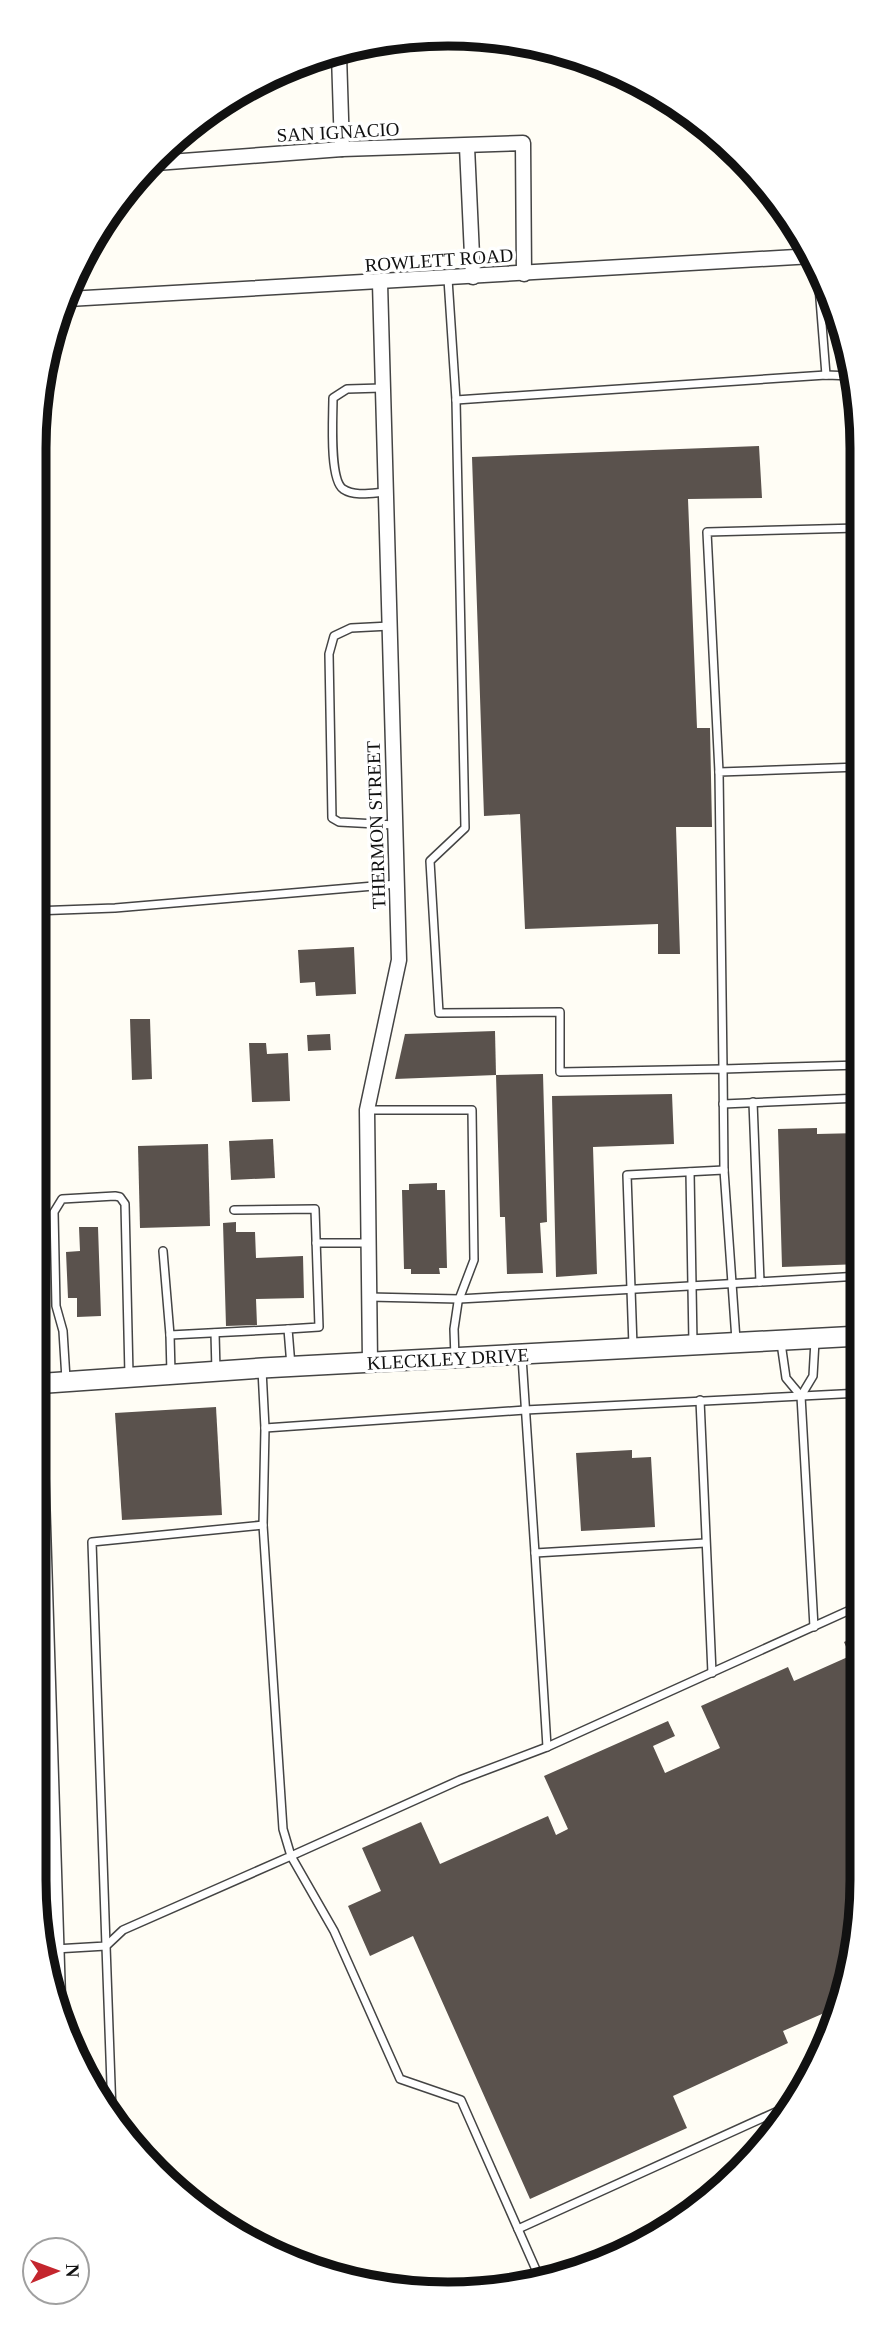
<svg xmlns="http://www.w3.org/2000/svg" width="895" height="2327" font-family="Georgia,serif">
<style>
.building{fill:#5a524d}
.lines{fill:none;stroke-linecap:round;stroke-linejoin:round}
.service-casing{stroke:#444;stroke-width:10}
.minor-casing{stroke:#444;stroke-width:17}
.tertiary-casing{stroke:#444;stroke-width:22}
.service{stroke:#fff;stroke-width:7}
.minor{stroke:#fff;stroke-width:14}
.tertiary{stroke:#fff;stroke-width:19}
.labels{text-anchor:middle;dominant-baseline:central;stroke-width:7;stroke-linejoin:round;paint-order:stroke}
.street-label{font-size:19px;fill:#111;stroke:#fff}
.rim{fill:none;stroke:#111;stroke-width:9}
</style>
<rect width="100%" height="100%" fill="#fffdf5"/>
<g class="building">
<polygon points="759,446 762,498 688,499 697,728 710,728 712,827 676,827 680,954 658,954 658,924 525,929 520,814 484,816 472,457"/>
<polygon points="354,947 356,994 316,996 315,982 300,983 298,950"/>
<polygon points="130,1019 150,1019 152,1079 132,1080"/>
<polygon points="495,1031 496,1075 395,1079 405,1034"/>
<polygon points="330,1034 331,1050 308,1051 307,1035"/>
<polygon points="249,1043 266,1043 267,1054 288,1053 290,1101 252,1102"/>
<polygon points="543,1074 547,1222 540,1223 543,1273 507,1274 505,1217 500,1217 496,1075"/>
<polygon points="672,1094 674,1144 593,1147 597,1274 556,1277 552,1096"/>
<polygon points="817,1128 817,1134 860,1133 860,1264 782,1267 778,1129"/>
<polygon points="273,1139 275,1178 231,1180 229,1141"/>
<polygon points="208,1144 210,1226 140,1228 138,1146"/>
<polygon points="437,1183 437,1190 445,1190 447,1268 439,1268 440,1274 411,1274 411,1269 404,1269 402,1190 409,1190 409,1184"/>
<polygon points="236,1222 236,1232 255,1232 256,1258 303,1256 304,1298 256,1299 257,1325 226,1326 223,1223"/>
<polygon points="79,1227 98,1227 101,1316 77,1317 77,1298 68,1298 66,1252 80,1251"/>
<polygon points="216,1407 222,1515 122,1520 115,1413"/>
<polygon points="632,1450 632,1458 651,1457 655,1527 581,1531 576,1453"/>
<polygon points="861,1634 862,1880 848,1987 838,2007 783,2031 788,2043 673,2096 687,2128 530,2199 413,1936 370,1956 348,1906 381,1891 362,1848 421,1822 440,1864 548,1816 556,1835 568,1829 544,1776 668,1721 675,1736 653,1746 665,1773 720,1748 701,1706 788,1667 794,1681 850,1656 844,1642"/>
</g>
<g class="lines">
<g class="service-casing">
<g id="service">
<polyline points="817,261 826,375"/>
<polyline points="448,279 456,400 465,828 430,861 439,1013 560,1012 560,1072 723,1069 724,1170 736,1340"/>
<path d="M382 388 347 389 333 398C333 417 329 479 343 489 355 497 372 493 386 492"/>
<polyline points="456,400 826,375 853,376"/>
<polyline points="390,626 351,628 334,636 329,654 332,818 339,822 395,825"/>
<polyline points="859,767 719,772 723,1069 860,1065"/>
<polyline points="719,772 707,532 858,528"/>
<polyline points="33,911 115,908 397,884"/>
<polyline points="753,1102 760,1282 860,1276"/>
<polyline points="723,1104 860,1098"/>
<polyline points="368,1110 472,1110 474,1260 458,1302 454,1329 455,1358"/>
<polyline points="690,1172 693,1343"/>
<polyline points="234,1210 315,1209 319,1327 288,1329 291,1366"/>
<polyline points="316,1243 368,1243"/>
<polyline points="163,1251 170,1335 288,1329"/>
<polyline points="369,1297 459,1299 760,1282"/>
<polyline points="215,1333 216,1371"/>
<polyline points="170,1335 171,1373"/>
<polyline points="781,1343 786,1378 801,1396"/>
<polyline points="633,1346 627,1175 724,1170"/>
<polyline points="522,1357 535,1553 705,1543"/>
<polyline points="66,1379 63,1331 56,1306 54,1212 62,1199 115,1196 120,1197 125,1204 129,1375"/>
<polyline points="700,1400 712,1673"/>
<polyline points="265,1428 525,1410 861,1393"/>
<polyline points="535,1553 547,1747"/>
<polyline points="814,1627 801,1396 813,1376 815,1341"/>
<polyline points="33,1819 49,1819"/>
<polyline points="33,1866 50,1865"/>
<polyline points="37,1900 52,1900"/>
<polyline points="55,1949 106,1946 92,1542 263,1525"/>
<polyline points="112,2112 106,1946 123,1930 291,1856 283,1829 263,1525 265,1428 262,1370"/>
<polyline points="518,2229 789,2106"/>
<polyline points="541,2281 461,2100 400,2079 334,1931 291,1856 460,1780 547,1747 861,1605"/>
</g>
</g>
<g class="minor-casing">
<g id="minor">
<polyline points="339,55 342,149"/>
<polyline points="467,147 473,277"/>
<polyline points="156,163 342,149 523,143 524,274"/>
<polyline points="68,299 813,256"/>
<polyline points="370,1362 367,1110 399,960 380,283"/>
</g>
</g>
<g class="tertiary-casing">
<g id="tertiary">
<polyline points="33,1384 262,1368 860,1336"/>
<polyline points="36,1384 56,2013"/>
</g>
</g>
<use href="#service" class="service"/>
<use href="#minor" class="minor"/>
<use href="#tertiary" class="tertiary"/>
</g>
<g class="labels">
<g class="street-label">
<text transform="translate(338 132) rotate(-3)">SAN IGNACIO</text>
<text transform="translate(439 260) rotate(-4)">ROWLETT ROAD</text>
<text transform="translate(376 825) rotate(-92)">THERMON STREET</text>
<text transform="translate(448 1359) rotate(-3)">KLECKLEY DRIVE</text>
</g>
</g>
<path d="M0 0H895V2327H0ZM448 46H448A402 402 0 0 1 850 448V1880A402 402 0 0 1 448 2282H448A402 402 0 0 1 46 1880V448A402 402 0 0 1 448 46Z" fill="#fff" fill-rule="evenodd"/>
<path class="rim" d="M448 46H448A402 402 0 0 1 850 448V1880A402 402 0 0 1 448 2282H448A402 402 0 0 1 46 1880V448A402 402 0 0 1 448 46Z"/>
<g transform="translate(56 2271) rotate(89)"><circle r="33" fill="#ffffff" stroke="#a0a0a0" stroke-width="2"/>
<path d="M0-5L12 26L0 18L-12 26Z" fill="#c4262e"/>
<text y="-10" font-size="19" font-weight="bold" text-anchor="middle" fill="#111111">N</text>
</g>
</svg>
